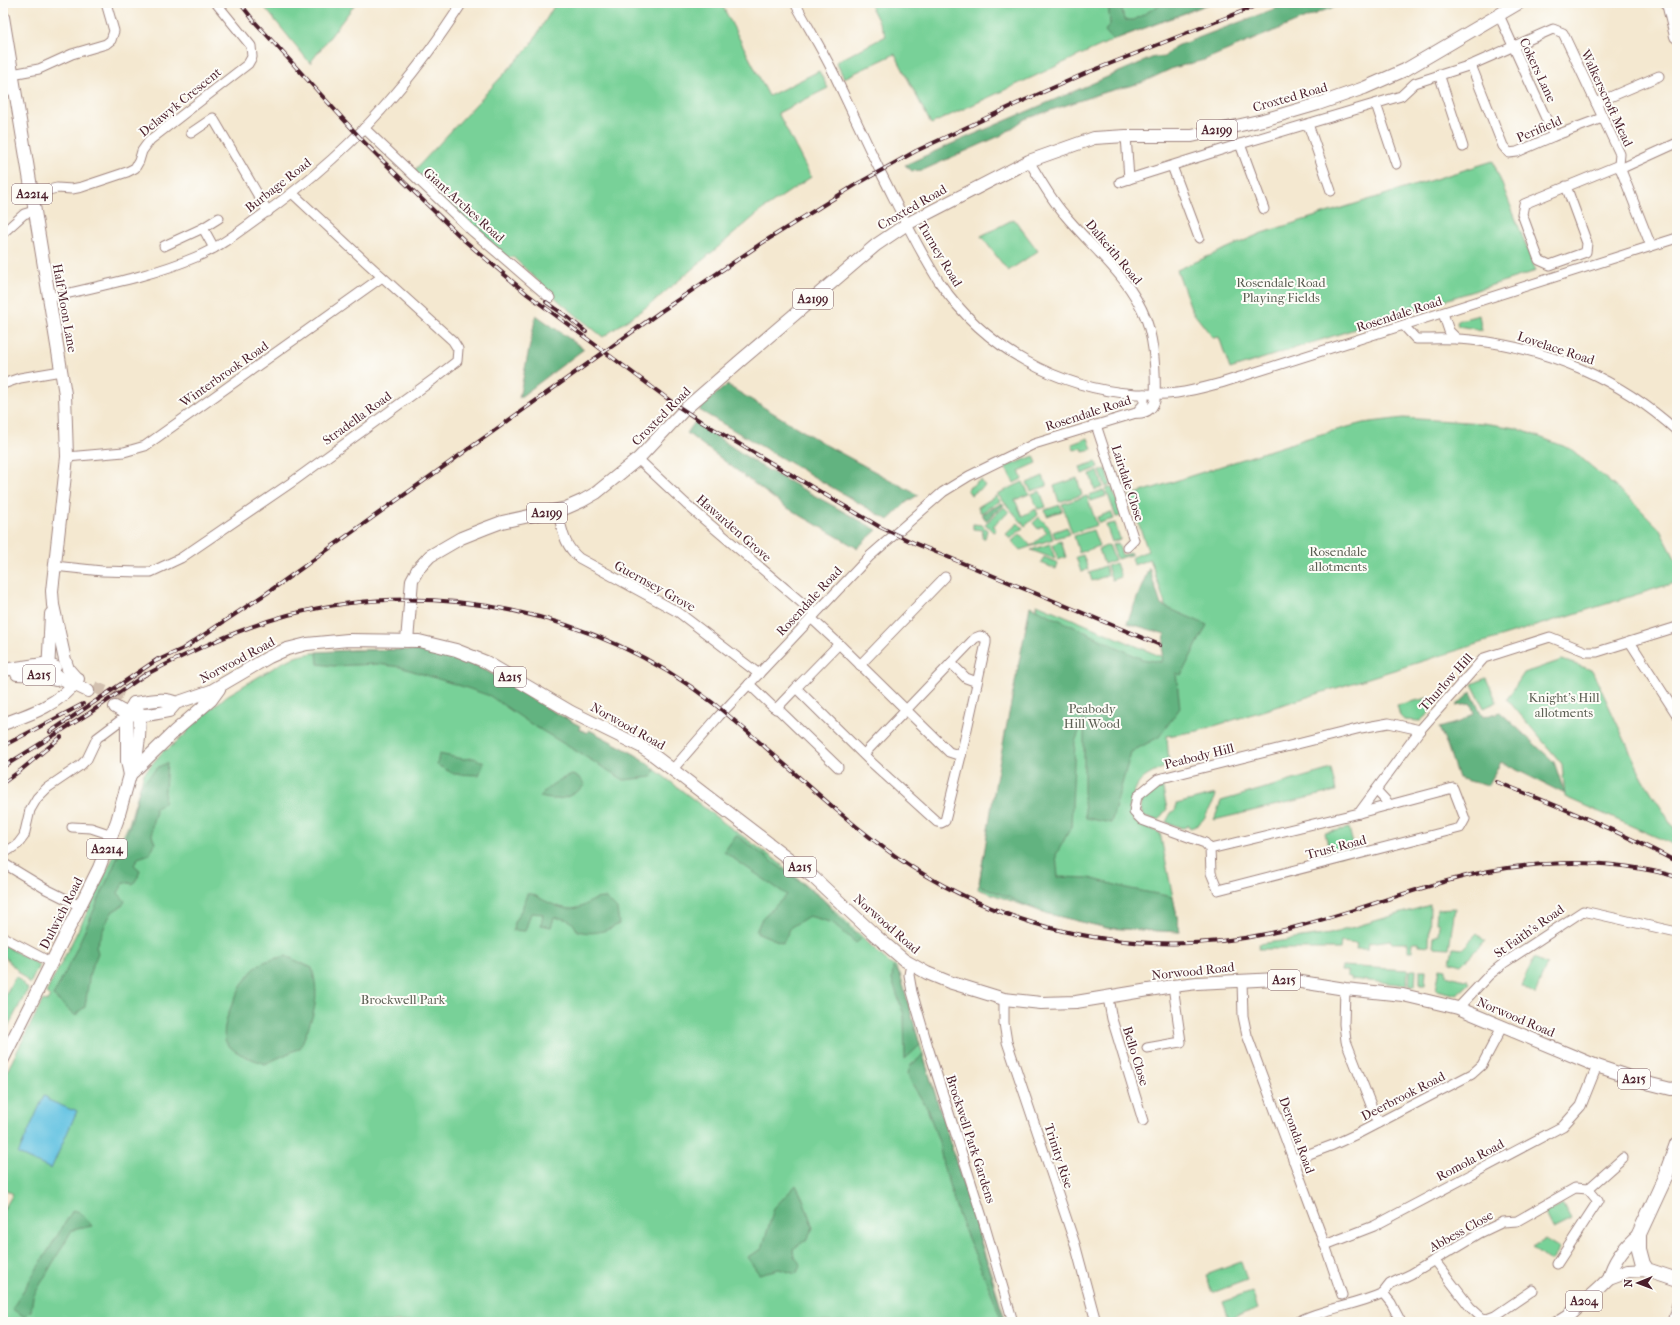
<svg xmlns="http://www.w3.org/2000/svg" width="1680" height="1325" font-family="'IM FELL French Canon',serif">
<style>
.green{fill:#78d198;stroke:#617862}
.forest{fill:#62b380;stroke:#566956}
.water{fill:#64c3e2;stroke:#577186}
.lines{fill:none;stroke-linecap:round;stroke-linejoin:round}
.major-tunnel{stroke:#d2c0af;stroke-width:12;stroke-dasharray:12 6;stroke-linecap:butt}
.minor-casing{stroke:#9f847e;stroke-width:11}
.major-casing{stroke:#9f847e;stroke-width:14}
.highway-casing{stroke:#9f847e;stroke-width:16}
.minor{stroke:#fff;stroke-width:9}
.major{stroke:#fff;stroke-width:12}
.highway{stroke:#fff;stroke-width:14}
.rail-casing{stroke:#4a1f2b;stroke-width:4}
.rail{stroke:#fdfcf7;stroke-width:2.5;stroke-dasharray:8;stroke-linecap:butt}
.labels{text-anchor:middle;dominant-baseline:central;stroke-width:4;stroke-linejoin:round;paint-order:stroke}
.shield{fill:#fdfcf7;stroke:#806168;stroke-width:1}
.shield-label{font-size:12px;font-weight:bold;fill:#4a1f2b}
.street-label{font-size:13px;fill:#4a1f2b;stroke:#fdfcf7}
.park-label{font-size:13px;fill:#5a5d51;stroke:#fdfcf7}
</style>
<rect width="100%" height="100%" fill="#fdfcf7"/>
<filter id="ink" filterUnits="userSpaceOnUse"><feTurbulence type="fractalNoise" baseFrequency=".025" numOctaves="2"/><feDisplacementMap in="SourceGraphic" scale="8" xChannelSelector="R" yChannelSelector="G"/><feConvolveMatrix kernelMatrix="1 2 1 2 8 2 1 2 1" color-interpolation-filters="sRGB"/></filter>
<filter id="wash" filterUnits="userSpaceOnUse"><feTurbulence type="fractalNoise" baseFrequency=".012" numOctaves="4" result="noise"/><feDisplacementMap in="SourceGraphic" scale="16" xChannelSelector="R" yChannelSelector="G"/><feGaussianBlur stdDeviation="0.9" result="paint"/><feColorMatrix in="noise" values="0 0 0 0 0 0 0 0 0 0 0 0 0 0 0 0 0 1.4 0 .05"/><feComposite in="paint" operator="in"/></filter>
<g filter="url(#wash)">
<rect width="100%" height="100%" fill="#f4e8d0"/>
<g class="green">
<polygon points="261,3 356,3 310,63"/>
<polygon points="556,3 721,3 769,96 819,71 828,88 778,113 811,177 762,210 652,303 603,337 560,302 513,257 507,258 413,172 530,46"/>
<polygon points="869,3 1211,3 1113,40 931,124 895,54 844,78 836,62 886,36"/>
<polygon points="1493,161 1536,271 1230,369 1219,337 1213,338 1192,311 1177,270 1262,233"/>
<polygon points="1014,219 1038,251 1008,271 981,236"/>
<polygon points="1479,315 1482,330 1458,326 1457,322 1460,320"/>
<path d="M1403 418 1483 423 1516 428 1571 449 1632 501 1659 528 1677 562V582L1198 731 1167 736 1169 765C1142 778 1136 778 1129 810L1134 821 1160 833 1180 932 1107 928 1045 913 978 889 982 865 1037 604 1181 665 1169 626 1164 601 1150 559 1134 565 1132 557 1148 551 1129 496 1314 436 1363 423Z"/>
<polygon points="1088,438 1092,449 1083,451 1082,448 1074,450 1072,444"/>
<polygon points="1034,456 1037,463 1019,471 1022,479 1014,483 1005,467"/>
<polygon points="1096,462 1098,468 1082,474 1080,467"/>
<polygon points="1106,469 1111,485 1106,487 1100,471"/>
<polygon points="1098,471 1103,487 1095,490 1090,474"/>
<polygon points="1043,476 1047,486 1031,491 1027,483"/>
<polygon points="1077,478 1082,495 1059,502 1054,486"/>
<polygon points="981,480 985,486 971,495 967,489"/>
<polygon points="1023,482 1029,494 1015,500 1022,516 1036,509 1038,515 1025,526 997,494"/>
<polygon points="1112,487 1122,516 1116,517 1106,489"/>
<polygon points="1104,490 1106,496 1091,501 1089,495"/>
<polygon points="1040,491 1046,507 1038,509 1031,494"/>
<polygon points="996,496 1000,501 981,513 978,507"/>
<polygon points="1087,496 1097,525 1072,533 1062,504"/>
<polygon points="1060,505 1062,511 1047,516 1045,510"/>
<polygon points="1004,507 1009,512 993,526 996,530 993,532 985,524"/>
<polygon points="1111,512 1114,519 1099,523 1097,517"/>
<polygon points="1039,517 1049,527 1053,539 1020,550 1012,541 1020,534 1031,546 1047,532 1042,526 1038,529 1033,523"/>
<polygon points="1018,523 1023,528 1010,539 1006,534"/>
<polygon points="1115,523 1120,539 1112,542 1106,525"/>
<polygon points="973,524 982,525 987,530 985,538 982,538 983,530 973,529"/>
<polygon points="1067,527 1070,534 1055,538 1053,532"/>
<polygon points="1093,530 1099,546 1079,553 1074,536"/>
<polygon points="1061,541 1066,557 1058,560 1053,544"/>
<polygon points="1118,543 1122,555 1131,553 1131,555 1117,559 1112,545"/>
<polygon points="1050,544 1055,559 1031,550"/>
<polygon points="1109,545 1115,560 1104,564 1099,549"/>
<polygon points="1083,555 1088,569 1081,572 1076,557"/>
<polygon points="1044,557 1058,563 1056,569 1041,563"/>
<polygon points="1116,563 1121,577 1112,580 1107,566"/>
<polygon points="1105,566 1108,575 1092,581 1089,572"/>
<path d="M353 650C391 650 435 647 471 663 493 673 512 687 532 699 547 709 564 717 580 726L579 729 587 733 589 730 636 755 724 823 773 858 824 900 889 963 896 967 900 974 920 1045 1006 1322H3V1211L13 1194 3 1188V1079L43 1000 47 1001 50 996 46 993 91 905 129 824 144 773 165 749 167 750 188 732 186 729 228 695 285 661 298 656 313 653Z"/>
<polygon points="1562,660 1592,670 1643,779 1677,833 1677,846 1565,797 1562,764 1507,699 1524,673"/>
<polygon points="1486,678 1497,702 1484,708 1472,684"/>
<polygon points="1427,698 1432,699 1434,705 1429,713 1420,721 1404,720 1400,716 1397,705"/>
<polygon points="1331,769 1336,791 1214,820 1221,801"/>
<path d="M1162 784 1167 809 1158 820 1143 817C1137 798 1143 790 1162 784Z"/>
<path d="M1216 794C1215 801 1212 803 1210 808 1205 817 1202 825 1190 828L1188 825 1187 827 1182 828 1166 822 1171 813 1176 809V804Z"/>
<polygon points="1349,828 1355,852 1331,857 1325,833"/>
<polygon points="1430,905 1429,946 1419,945 1419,942 1413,942 1412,952 1408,952 1408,943 1392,943 1390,940 1369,943 1368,949 1356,949 1357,944 1341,942 1340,949 1258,949 1259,944 1330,934"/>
<polygon points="1455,908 1449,948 1433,947 1434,937 1438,935 1439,924 1436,923 1437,909"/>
<polygon points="1477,934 1485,941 1461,965 1450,962 1453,948 1462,949"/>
<polygon points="3,945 39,965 30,984 3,955"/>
<polygon points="1534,958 1547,964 1535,994 1521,986"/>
<polygon points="1342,966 1408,970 1407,985 1351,979 1351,977 1347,976 1347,971 1341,971"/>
<polygon points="1440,968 1446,969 1446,975 1465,980 1467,979 1470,983 1457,995 1436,990"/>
<polygon points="1410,970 1416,970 1415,986 1409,986"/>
<polygon points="1420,970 1426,970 1425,985 1420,985"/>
<polygon points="16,976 28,989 3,1036 3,999"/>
<polygon points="1563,1204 1571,1220 1553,1229 1545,1213"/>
<polygon points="1546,1239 1559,1247 1558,1250 1550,1262 1532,1248"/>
<polygon points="1241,1262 1247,1280 1212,1293 1206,1275"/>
<polygon points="1252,1292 1258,1308 1229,1319 1223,1302"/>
</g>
<g class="forest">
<polygon points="1108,3 1121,3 1124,20 1134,20 1163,3 1211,3 1113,40 1105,31 1110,24"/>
<polygon points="1290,3 1346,3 1320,12 1204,60 1173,68 1141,83 1102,93 1025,119 1002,135 923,170 912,171 905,165 949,145 1154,57 1164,57 1174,47"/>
<polygon points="536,315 584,349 519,398"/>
<polygon points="727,385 826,445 918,495 907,502 888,520 699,410 710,399"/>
<polygon points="695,422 759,465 877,530 857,548 784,506 687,433"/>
<polygon points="1002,503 1004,505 986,521 982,514"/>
<polygon points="1149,568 1161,605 1207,625 1181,675 1176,673 1180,708 1159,737 1131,752 1111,823 1086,818 1084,802 1084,719 1075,742 1071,827 1056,855 1058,877 1089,878 1131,889 1173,897 1180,932 1107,928 1045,913 979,885 996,780 1030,606 1142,659 1161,662 1165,634 1127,623"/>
<path d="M353 650C392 650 434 647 471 663 493 673 512 687 532 699 547 709 564 717 580 726L579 729 587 733 589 730 636 755 655 769 652 777 624 780 531 724 490 696 467 688 400 667 377 664 333 666 318 664 317 652Z"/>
<polygon points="1471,692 1483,717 1500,712 1554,762 1565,794 1501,762 1488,786 1458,778 1447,745 1439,728 1463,721 1474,713 1471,704 1456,706"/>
<polygon points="439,754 463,759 474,758 484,763 479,775 454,774 437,765"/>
<path d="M167 763 164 803 154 809 156 812C152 823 149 832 155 843L150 854 138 858 134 865 140 870 138 877 133 884 124 882 118 893 125 901 122 906 113 911 108 919 96 946 98 953 90 972 85 1007 78 1012 76 1016 53 996 72 959 119 854 132 820 140 786 158 767Z"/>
<path d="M572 775 580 778 585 785C569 798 561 802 540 797 548 786 559 779 572 775Z"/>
<polygon points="736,835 823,899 838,917 861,939 856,943 833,923 809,916 791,927 783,943 756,932 762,918 787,895 724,852"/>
<path d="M527 894H532C544 900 563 912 577 908 590 905 588 898 606 898L617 909 619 924C605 932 593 935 577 931 573 919 565 918 554 918L551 927 541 925 543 914 531 913 525 931 513 930 514 922 522 909Z"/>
<path d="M286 956 312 968C321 1001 313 1017 300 1048L265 1064C253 1059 233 1054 226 1042 217 1025 245 973 260 964 267 960 278 958 286 956Z"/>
<polygon points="893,967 900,974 920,1045 905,1059 904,1015 892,980"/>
<polygon points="923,1055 1005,1322 1002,1322 994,1299 959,1217 943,1165 939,1142 927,1108 911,1082 908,1074 910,1066"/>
<polygon points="796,1185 803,1199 813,1228 806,1240 793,1249 794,1256 801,1265 796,1274 779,1269 759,1274 747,1257 762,1249 774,1208"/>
<polygon points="73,1210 80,1212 92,1226 72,1230 33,1297 31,1311 25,1317 12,1309"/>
</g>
<polygon class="water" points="44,1096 48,1098 48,1100 72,1110 73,1109 77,1111 51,1169 18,1154"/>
</g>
<g filter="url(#ink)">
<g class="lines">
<polyline class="major-tunnel" points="94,687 126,700"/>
<g class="minor-casing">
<g id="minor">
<path d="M795 3C808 27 823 51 835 76 850 107 865 139 880 171 899 208 917 248 940 283 985 348 1058 389 1136 394 1149 394 1163 395 1177 393 1192 391 1206 387 1221 383L1677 238"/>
<polyline points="1499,15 1554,136"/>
<polyline points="1471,65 1503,146 1509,153 1517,152 1554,136 1602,118"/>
<polyline points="12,74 39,69 72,54 106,44 111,40 114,31 106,3"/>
<polyline points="1439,74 1463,147"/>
<polyline points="3,91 15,89"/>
<polyline points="1596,103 1659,76"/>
<polyline points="1376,104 1396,164"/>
<polyline points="1308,124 1331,191"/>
<polyline points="364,128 470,229 550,298"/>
<polyline points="191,133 213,118 268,212"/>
<polyline points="1126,136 1129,179 1240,144 1401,96 1415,83 1471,65 1553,29 1563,33 1620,154 1619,165 1651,246"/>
<polyline points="1240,144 1264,209"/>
<path d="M1029 161C1040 179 1050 198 1064 214 1092 248 1130 277 1146 319 1155 344 1156 374 1155 401 1152 410 1145 414 1136 413"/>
<polyline points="1172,166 1199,238"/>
<polyline points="1620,169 1677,143"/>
<polyline points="1120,182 1129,179"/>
<polyline points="1566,186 1587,243 1586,252 1550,265 1539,260 1522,214 1524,204 1619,165"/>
<polyline points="32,194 57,188 72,189 82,187 127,172 135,168 139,161 142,151 150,140 248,64 252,57 251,46 216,3"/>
<polyline points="203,228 214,248"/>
<polyline points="3,233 24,214 34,211"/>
<polyline points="164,246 203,228 219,218"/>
<path d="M48 298C98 286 149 277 196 257 218 248 237 233 255 220 307 184 356 141 396 93 420 65 442 34 462 3"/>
<polyline points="1443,313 1449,331 1457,339"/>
<path d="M1404 326 1416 339C1434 339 1453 338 1471 340 1548 348 1620 379 1677 431"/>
<polyline points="3,384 20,378 61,371"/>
<polyline points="1096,425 1134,540 1127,547"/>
<polyline points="67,457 124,452 145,446 382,277"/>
<polyline points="638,459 686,504 815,614"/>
<path d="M557 510C563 531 563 544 579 558L678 612 759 674"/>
<polyline points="54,566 102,571 140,572 151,572 181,558 295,480 434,379 457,361 458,349 453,341 367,263 292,193"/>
<polyline points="811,618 839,644"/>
<polyline points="1630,642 1677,715"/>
<polyline points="860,665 945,577"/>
<polyline points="749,684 773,707 779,710 838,767"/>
<polyline points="776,709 796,688 871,762 937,822 941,823 945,821 961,756 949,752 839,644 796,688"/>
<polyline points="1420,730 1484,658 1550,637 1587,652 1597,652 1677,627"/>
<polyline points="864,754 951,663"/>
<polyline points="961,756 986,643 986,639 980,636 975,638 951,663 966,678 977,682"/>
<polyline points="673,769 719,716 870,556 943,492 969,476 1034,444 1136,413 1144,404 1144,394"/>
<polygon points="1453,788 1465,819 1460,828 1218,890 1211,873 1210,849 1359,813"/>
<polyline points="1376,790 1390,805"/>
<polyline points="72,827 91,828 112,835"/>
<polyline points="1210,849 1205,843 1142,820 1134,812 1137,796 1158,779 1361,728 1389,723 1420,730 1359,813"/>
<polyline points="3,854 18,844 24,836 30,810 37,798 47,788 81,765 87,759 97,738 121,720"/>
<polyline points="3,863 46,889 80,906"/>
<polyline points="3,937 52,963"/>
<polyline points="911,964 909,975 912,992 928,1047 984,1223 1013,1322"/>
<polyline points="1242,981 1243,1016 1247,1035 1325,1245 1342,1295"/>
<polyline points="1345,989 1344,1024 1346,1041 1378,1123"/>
<polyline points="1108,998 1112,1019 1143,1121"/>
<polyline points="1004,999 1004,1023 1007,1042 1075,1244 1096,1322"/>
<polyline points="1458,1008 1489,975 1504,963 1583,911 1677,932"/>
<polyline points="1147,1048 1181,1042 1173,986"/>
<polyline points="1293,1160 1333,1145 1359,1133 1472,1074 1482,1065 1502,1027"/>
<polyline points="1588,1189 1623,1158"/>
<polyline points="1325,1245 1374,1226 1563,1126 1581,1106 1597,1066"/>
<polyline points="1434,1260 1470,1307 1482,1318 1487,1319 1495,1316 1533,1290"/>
<polyline points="1557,1264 1598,1201 1588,1189"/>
<path d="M1297 1322C1324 1308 1355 1306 1383 1293"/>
<polyline points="1401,1322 1391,1303 1383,1293 1390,1284 1411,1274 1480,1233 1503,1222 1517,1221 1575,1188 1588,1189"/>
<polyline points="1672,1322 1677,1304"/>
</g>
</g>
<g class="major-casing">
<g id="major">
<polyline points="3,17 65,394 67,457 52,591 53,605 65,660 68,669 75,677"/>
<polyline points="51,614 48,672 88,691"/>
<polyline points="407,641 412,580 418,569 430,556 461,538 486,528 502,522 566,508 582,501 596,493 638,459 685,409 740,361 876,245 907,224 1029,161 1094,138 1126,136 1192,136 1263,120 1318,104 1364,88 1405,70 1519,3"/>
<polyline points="3,670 43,664 55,667"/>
<polyline points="17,674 40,675 56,680"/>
<path d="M115 707C132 719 151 715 169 711L176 703 211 691 269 657 287 649 307 644 348 640 419 641 456 650 486 662 571 712 640 746 652 754 814 878 876 936 904 960 927 973 949 982 1004 999 1041 1003 1076 1002 1173 986 1197 983 1278 979 1295 981 1345 989 1403 995 1458 1008 1597 1066 1651 1084 1671 1089 1677 1088"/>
<path d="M3 724C31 714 60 704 78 679"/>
<polyline points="133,772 175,731 211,700 219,689"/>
<path d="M130 775 127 761V714L134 703C148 702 163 696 176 703"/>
<polyline points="3,1059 99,868 117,821 130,775 136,760 139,738 140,715 134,703"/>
<path d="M1609 1278C1613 1261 1626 1245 1639 1234"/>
<polyline points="1558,1322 1569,1315 1599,1288 1609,1278 1628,1271 1647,1270"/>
</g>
</g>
<g class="highway-casing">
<g id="highway">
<polyline points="1669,3 1677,36"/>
<polyline points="1677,1144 1664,1180 1639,1234 1639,1249 1643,1264 1647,1270 1677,1280"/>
</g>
</g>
<use href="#minor" class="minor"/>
<use href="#major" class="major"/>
<use href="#highway" class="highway"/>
<g class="rail-casing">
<g id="rail">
<polyline points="240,3 254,21 365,143 404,182 465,241 527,294 676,405 700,421 880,527 914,543 1160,645"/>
<polyline points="546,302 565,315 586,332"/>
<polyline points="184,648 267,593 660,312 762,243 857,184 916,151 1014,105 1084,74 1263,3"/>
<polyline points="154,662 189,646"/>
<path d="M143 676C190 652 237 629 288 615 432 577 596 611 713 703 776 753 832 812 898 858 939 886 985 908 1033 923 1109 946 1193 950 1271 933 1331 920 1388 897 1447 881 1521 860 1603 856 1677 877"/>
<polyline points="50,732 158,659"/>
<polyline points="3,746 83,704"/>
<polyline points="3,767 88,714 146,674"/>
<path d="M1497 782C1558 806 1619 831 1677 862"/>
<polyline points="3,783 21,770 61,737"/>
</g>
</g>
<use href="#rail" class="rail"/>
</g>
</g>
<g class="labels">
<g class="shield">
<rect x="1197" y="120" width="40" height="20" rx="3"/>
<rect x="12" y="184" width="40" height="20" rx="3"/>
<rect x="793" y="289" width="40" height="20" rx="3"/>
<rect x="527" y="503" width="40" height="20" rx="3"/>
<rect x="23" y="665" width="32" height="20" rx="3"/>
<rect x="494" y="667" width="32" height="20" rx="3"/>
<rect x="87" y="839" width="40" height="20" rx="3"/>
<rect x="784" y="857" width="32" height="20" rx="3"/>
<rect x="1268" y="970" width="32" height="20" rx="3"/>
<rect x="1618" y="1069" width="32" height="20" rx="3"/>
<rect x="1566" y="1291" width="36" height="20" rx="3"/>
</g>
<g class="shield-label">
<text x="1217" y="130">A2199</text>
<text x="32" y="194">A2214</text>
<text x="813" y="299">A2199</text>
<text x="547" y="513">A2199</text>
<text x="39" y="675">A215</text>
<text x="510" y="677">A215</text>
<text x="107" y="849">A2214</text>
<text x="800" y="867">A215</text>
<text x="1284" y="980">A215</text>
<text x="1634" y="1079">A215</text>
<text x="1584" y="1301">A204</text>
</g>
<g class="street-label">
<text transform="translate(1538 70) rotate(65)">Cokers Lane</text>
<text transform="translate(1290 97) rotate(-16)">Croxted Road</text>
<text transform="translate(1607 98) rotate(65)">Walkerscroft Mead</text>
<text transform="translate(180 102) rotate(-39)">Delawyk Crescent</text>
<text transform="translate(1539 129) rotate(-23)">Perifield</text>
<text transform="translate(278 185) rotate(-38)">Burbage Road</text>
<text transform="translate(464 205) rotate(42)">Giant Arches Road</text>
<text transform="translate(912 207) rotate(-30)">Croxted Road</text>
<text transform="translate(1114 252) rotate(50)">Dalkeith Road</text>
<text transform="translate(940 254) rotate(59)">Turney Road</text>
<text transform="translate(65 308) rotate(80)">Half Moon Lane</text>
<text transform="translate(1399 314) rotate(-18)">Rosendale Road</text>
<text transform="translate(1556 348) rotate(18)">Lovelace Road</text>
<text transform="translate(224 374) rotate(-35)">Winterbrook Road</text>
<text transform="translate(1088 413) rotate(-18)">Rosendale Road</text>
<text transform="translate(661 416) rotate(-45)">Croxted Road</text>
<text transform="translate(357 418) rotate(-36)">Stradella Road</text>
<text transform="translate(1128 483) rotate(72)">Lairdale Close</text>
<text transform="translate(734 528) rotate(41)">Hawarden Grove</text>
<text transform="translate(655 586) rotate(29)">Guernsey Grove</text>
<text transform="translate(809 601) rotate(-47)">Rosendale Road</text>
<text transform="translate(237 660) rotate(-28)">Norwood Road</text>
<text transform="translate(1446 682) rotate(-48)">Thurlow Hill</text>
<text transform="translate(628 726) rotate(29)">Norwood Road</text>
<text transform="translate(1199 756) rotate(-14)">Peabody Hill</text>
<text transform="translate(1336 847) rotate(-15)">Trust Road</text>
<text transform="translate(61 913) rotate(-63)">Dulwich Road</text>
<text transform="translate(887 924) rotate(41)">Norwood Road</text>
<text transform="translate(1529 931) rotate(-35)">St Faith's Road</text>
<text transform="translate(1193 971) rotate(-6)">Norwood Road</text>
<text transform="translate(1516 1017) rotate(23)">Norwood Road</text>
<text transform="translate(1136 1056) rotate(73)">Bello Close</text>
<text transform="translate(1403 1096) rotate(-27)">Deerbrook Road</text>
<text transform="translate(1297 1135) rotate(70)">Deronda Road</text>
<text transform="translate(971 1139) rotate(72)">Brockwell Park Gardens</text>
<text transform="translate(1059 1156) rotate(72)">Trinity Rise</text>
<text transform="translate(1470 1160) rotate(-28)">Romola Road</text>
<text transform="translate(1461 1231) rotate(-29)">Abbess Close</text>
</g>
<g class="park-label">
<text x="1281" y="282">Rosendale Road<tspan x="1281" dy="15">Playing Fields</tspan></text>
<text x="1338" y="551">Rosendale<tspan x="1338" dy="15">allotments</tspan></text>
<text x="1564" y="697">Knight's Hill<tspan x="1564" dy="15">allotments</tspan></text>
<text x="1092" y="708">Peabody<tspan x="1092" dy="15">Hill Wood</tspan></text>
<text x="403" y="999">Brockwell Park</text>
</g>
</g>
<rect width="1680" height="1325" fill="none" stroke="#fdfcf7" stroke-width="16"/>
<g transform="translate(1638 1283) rotate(269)" stroke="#fdfcf7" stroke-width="3" paint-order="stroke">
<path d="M0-3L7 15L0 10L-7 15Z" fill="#4a1f2b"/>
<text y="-6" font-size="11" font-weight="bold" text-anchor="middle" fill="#4a1f2b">N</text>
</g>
</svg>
